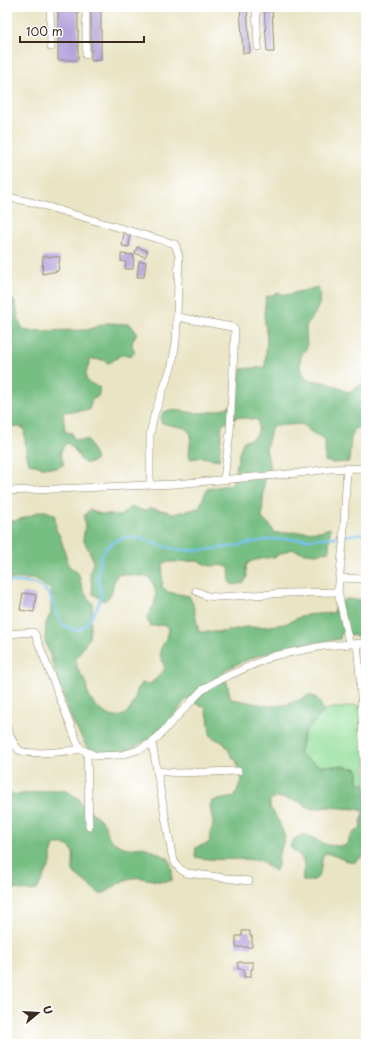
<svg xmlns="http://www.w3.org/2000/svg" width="373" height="1051" font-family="'Playpen Sans',sans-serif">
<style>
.green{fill:#94df9b;stroke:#68845c}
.forest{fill:#77be83;stroke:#597450}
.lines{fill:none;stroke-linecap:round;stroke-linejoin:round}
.stream{stroke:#74c1ee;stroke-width:2.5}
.building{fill:#b1a2db}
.minor-casing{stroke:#928771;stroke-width:8}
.minor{stroke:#fff;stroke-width:7}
</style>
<rect width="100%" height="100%" fill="#fff"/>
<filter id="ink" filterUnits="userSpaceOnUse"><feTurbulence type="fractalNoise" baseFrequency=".025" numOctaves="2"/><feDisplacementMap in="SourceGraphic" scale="8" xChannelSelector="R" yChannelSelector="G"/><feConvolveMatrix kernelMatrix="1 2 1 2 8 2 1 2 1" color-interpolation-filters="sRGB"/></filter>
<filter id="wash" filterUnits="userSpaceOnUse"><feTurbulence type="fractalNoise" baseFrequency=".012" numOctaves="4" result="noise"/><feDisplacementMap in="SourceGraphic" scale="16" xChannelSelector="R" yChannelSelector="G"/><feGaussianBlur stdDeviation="0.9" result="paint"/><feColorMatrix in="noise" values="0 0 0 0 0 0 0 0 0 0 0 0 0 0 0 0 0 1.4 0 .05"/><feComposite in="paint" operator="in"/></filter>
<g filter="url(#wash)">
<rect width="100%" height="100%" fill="#e9e4c4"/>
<polygon class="green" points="355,705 365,708 366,719 366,784 358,784 358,769 341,766 320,766 299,755 304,733 324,711 331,708 342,708"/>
<g class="forest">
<path d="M318 287C324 303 315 314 306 326L307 348C297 358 298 369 308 380L329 383 345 391 352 392 357 387 366 382V426L357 428 354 430 351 438 349 462 333 463 325 461V439L311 432 302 424 272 426 266 449 270 468 264 484 262 517 263 520 269 524 275 533 321 531 330 528 329 551 316 554 305 553 291 549 274 557 260 559 252 561 248 563 246 566 247 577 244 583 234 585 230 583 229 567 219 565 211 566 197 561 168 562 163 563 162 587 168 592 189 596 193 604 199 632H223L246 627H261L285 624 304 615 333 613 336 606 346 599 359 600 365 597 366 594V641L365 638 341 633 340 639C308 643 279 648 249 659 240 663 232 666 224 671L231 699C247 701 267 708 282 705 292 704 301 699 309 695L317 698 324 711 304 733 299 755 320 766H341L358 769V783L366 784V854L353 863C344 861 336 855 326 853L323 856C319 871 324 882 303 881 301 874 306 867 303 861 301 854 293 852 290 846L294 839 303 834C310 836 315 839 322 843 329 846 338 846 345 846L353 833 360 829 363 811 357 809 327 807 312 809 298 801 277 797 270 800V807L278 820 285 837 283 844 278 856V864L276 871 268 867 263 861C240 857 217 862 195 857L196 847 209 843 213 823 210 806 212 801 234 797 242 780 236 760 232 757 227 747 222 742 212 737 210 733 208 716 205 707 186 699C181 706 176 715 170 722 155 738 126 755 102 755 98 755 92 752 88 750L71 718 45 640 46 623 51 613V590L34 579H11L7 582V521H15L32 515 39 511H46L55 515 56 530 60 536 69 566 78 573C83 587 81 592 93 603L89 638 76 659C77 672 81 674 87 684 84 698 102 715 115 717 117 717 121 716 124 715 137 706 133 694 141 683L150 684C154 680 161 675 164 670 166 666 160 658 160 652 161 644 169 638 169 628L166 625 151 626 147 620C147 615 150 612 152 608 159 596 155 587 149 577L120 574C112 577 114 587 111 594 110 597 107 599 104 601L93 594 90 572 93 565 92 557 83 539 85 528 84 516 89 510 101 514 120 516 129 508 132 507 144 511 150 508 166 511 173 514 199 508 207 489 232 484C237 470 237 454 244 441 258 437 259 435 258 420L237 417 222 425 219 460 202 457 191 459 189 456 191 434 185 428 161 423C161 419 161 414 164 412 172 408 190 413 199 413 212 413 223 409 235 404L241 369 265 367 267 339 264 315 266 297 279 293 286 295Z"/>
<path d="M10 296C21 307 14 318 24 330L34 331 87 330 107 323 130 324 137 333C132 341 130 344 135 352L132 355H121L111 362 107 363 104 360 91 359C89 365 81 379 90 383 93 385 96 385 99 387 100 394 99 398 92 399L89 410 63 412 65 432 72 433 73 438C79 441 82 440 88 440L96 459 91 463H84C77 457 78 450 67 443 58 452 60 453 64 464L58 468 41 467 29 463 26 452 24 428 12 426 7 419V298Z"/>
<path d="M7 788 8 792 16 795 50 790H65L78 798 82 805 99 818 105 824C105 838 117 847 130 848 135 849 141 846 146 848 150 849 166 857 169 859L172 869V880C160 885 146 876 133 878 129 879 124 880 121 882 113 886 109 893 100 894L74 873C72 869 73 868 73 864 75 846 69 844 54 845L51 855V863L37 890C27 892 17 890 7 886Z"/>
</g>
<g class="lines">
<path class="stream" d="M7 582C19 582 34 581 44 589 59 601 50 630 81 630 89 621 100 608 101 594 101 589 99 584 98 579 98 569 100 554 107 547 133 524 155 549 182 550 212 552 237 545 266 540 281 538 297 540 312 539 330 538 348 535 366 533"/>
</g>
<g id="blocks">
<g class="building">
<rect x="58" y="7" width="20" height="53"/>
<polygon points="91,7 101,7 101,60 91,61"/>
<polygon points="240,7 247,7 250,53 243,53"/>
<polygon points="264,7 272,7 274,52 267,52"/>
<polygon points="124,233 130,234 129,247 122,246"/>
<polygon points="137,247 148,251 145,257 135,253"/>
<polygon points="121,254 134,255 133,269 125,269 126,262 121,261"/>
<polygon points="43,256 60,257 58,271 42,274"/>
<polygon points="139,261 146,262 144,277 137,277"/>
<polygon points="23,593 36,595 34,612 20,610"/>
<polygon points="242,931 250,931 250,936 252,936 252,947 236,947 236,936 242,936"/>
<polygon points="238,962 253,962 253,969 251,969 251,977 244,977 244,969 238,969"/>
</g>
</g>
</g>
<g filter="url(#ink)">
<use href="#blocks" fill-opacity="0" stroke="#928771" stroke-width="1"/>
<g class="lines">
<g class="minor-casing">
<g id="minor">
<polyline points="50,7 51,47"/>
<polyline points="86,7 86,55"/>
<polyline points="256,7 258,47"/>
<polyline points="7,197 31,202 175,244 179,256 176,342 172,365 154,415 150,435 150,484"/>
<polyline points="177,317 232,327 235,330 230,432 224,479"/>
<polyline points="347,468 343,544 338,592 349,643"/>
<polyline points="7,491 175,484 299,473 329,469 366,468"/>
<polyline points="339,578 366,579"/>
<polyline points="196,591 207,596 218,597 288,593 338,592"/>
<polyline points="7,634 33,632 35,634 77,742 81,749 96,756 121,755 138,750 152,743 201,691 216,681 273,656 323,646 366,643"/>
<polyline points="357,643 360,677 365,782"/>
<path d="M7 727C10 734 13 745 19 750 27 756 70 751 81 749"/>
<path d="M152 743 172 855C175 864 178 869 187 873L249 881"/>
<polyline points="87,753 89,827"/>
<polyline points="157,771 178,773 238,771"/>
</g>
</g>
<use href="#minor" class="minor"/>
</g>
</g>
<rect width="373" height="1051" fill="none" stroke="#fff" stroke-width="24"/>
<g transform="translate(38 1013) rotate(72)" stroke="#ffffff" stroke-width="3" paint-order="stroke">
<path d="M0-3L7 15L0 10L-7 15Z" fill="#3b2a1e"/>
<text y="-6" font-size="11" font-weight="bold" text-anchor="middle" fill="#3b2a1e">U</text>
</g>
<path d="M20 36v6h124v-6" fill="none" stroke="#3b2a1e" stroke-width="2"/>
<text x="26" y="36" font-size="12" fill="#3b2a1e" stroke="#ffffff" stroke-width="3" paint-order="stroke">100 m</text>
</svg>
